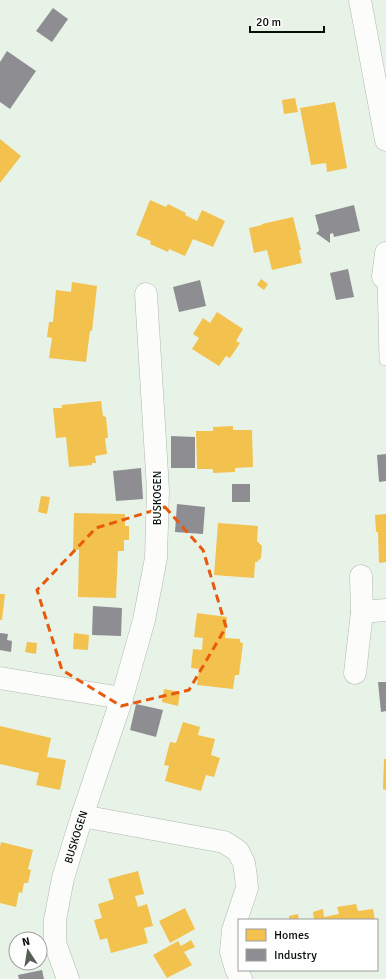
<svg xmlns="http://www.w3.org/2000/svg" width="386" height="979" font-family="Signika,sans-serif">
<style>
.homes{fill:#f2c14e}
.industry{fill:#8d8d92}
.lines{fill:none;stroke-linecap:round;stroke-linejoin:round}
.service-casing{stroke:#b0b8af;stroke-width:12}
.minor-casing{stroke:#b0b8af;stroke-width:23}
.service{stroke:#fcfdfb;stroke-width:11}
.minor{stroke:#fcfdfb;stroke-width:22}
.marked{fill:none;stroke:#e8590c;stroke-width:3;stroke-dasharray:8 5;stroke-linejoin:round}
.labels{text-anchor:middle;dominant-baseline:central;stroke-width:4;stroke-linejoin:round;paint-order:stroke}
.street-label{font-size:11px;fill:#080f08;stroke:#fefefe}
</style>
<rect width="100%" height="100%" fill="#e8f3e7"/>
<g class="homes">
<polygon points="295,98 298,112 284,114 282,100"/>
<polygon points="335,102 347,168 327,172 326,163 311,165 300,108"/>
<polygon points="0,139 21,156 0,183"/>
<polygon points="150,200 166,207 168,204 186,213 185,215 197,221 202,210 225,221 213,247 193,239 185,256 169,249 168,252 150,244 151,241 136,235"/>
<polygon points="293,217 301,250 299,250 302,263 272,270 267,250 254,253 249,228 262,225 262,224"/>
<polygon points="261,279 268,284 264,290 257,285"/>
<polygon points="72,282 97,286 92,331 90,331 86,362 49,358 52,338 47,337 49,322 53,322 56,290 71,292"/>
<polygon points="217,312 243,329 236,341 240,343 230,358 226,356 219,366 192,349 199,338 193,334 203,318 210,323"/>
<polygon points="101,401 103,416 106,417 108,438 105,438 107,454 95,456 96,463 92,463 92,465 69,467 66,437 56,438 53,408 62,408 62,405"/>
<polygon points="233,426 233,430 252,430 253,467 235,468 235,472 213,473 213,469 197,469 196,431 213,431 213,427"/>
<polygon points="41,496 50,497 47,514 38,512"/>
<polygon points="74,513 125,514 125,526 129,526 129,540 124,540 124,551 118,551 116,598 78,597 79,550 73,550"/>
<polygon points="386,514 386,562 379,563 378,532 376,532 375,515"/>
<polygon points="218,523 258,526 257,541 262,546 261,558 257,562 255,562 254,578 214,575"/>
<polygon points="0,594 5,594 2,620 0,620"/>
<polygon points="197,613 227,617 225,638 240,639 240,642 243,643 239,675 235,675 233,689 197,685 199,669 191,668 193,649 202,650 203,638 194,637"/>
<polygon points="74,633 89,635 88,650 73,649"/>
<polygon points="27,642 37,643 36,654 25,652"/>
<polygon points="164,689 180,692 178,706 162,702"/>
<polygon points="183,722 200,727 198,735 215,739 211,755 220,758 214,777 206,775 201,791 165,781 169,766 164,765 170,742 176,743"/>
<polygon points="0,726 51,738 47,757 66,760 60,790 36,785 39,773 0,764"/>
<polygon points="384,759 386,759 386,790 383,789"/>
<polygon points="1,842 33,850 28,869 31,870 28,883 24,883 22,893 19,892 16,907 0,903 0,847"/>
<polygon points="138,871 144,894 135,896 138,907 147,904 153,926 144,928 148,943 111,953 107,938 100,940 94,920 102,918 98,904 114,899 108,879"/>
<polygon points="356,904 358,911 373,909 375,920 314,920 313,912 323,909 324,917 339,914 337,907"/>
<polygon points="185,908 195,929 170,943 159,921"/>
<polygon points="298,914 299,920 289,920 289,916"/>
<polygon points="191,940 195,947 184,952 192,965 167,978 153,955 178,941 181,946"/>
</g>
<g class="industry">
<polygon points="53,8 68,19 52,42 36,31"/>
<polygon points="7,51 36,71 10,109 0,102 0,62"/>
<polygon points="354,205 360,231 334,237 333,233 330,234 330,243 316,233 318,232 319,230 315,215"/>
<polygon points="348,269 354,297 336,300 330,273"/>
<polygon points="200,280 206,306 179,312 173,287"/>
<polygon points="171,436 195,437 195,468 171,468"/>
<polygon points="386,454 386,481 379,482 377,455"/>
<polygon points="141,468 143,499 116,501 113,471"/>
<rect x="232" y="484" width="18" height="18"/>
<polygon points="177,504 205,507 203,534 175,532"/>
<polygon points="93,606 122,608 121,636 92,635"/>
<polygon points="0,633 8,634 7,640 12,641 11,652 0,650"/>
<polygon points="378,682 386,682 386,711 381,712"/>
<polygon points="136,704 163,710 156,737 130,730"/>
<polygon points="42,970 44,979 19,979 18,975"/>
</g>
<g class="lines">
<g class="service-casing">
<polyline id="service" points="383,277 385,360"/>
</g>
<g class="minor-casing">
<g id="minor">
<polyline points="360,0 386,140"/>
<polyline points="383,277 386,253"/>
<polyline points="362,612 386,610"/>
<polyline points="355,673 362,612 361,576"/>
<polyline points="0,678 122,698"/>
<polyline points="82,816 224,842 238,851 244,863 246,877 247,888 233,930 231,952 236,969 241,979"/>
<path id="s1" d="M68 979 55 943V920L63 878 82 816 122 698 144 620 156 558 158 490 146 294"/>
</g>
</g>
<use href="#service" class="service"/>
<use href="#minor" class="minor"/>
</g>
<path class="marked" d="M165 507 203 550 226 627 189 690 121 706 62 670 37 590 96 528Z"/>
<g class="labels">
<g class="street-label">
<text transform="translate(157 498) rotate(-90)">BUSKOGEN</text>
<text stroke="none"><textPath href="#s1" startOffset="147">BUSKOGEN</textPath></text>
</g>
</g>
<rect x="238" y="919" width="140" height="52" fill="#fefefe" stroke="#9c9e9c"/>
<rect x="246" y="929" width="20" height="12" fill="#f2c14e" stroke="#9c9e9c"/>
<text x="274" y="939" font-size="12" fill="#080f08">Homes</text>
<rect x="246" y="949" width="20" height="12" fill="#8d8d92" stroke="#9c9e9c"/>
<text x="274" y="959" font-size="12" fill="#080f08">Industry</text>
<g transform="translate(28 951) rotate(348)"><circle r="19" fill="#fefefe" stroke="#9c9e9c"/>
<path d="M0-3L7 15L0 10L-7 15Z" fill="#565f56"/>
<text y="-6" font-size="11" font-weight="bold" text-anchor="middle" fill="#080f08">N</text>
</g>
<path d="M250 26v6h74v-6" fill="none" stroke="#080f08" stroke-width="2"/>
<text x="256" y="26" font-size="12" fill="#080f08" stroke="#fefefe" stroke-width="3" paint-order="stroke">20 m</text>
</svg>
